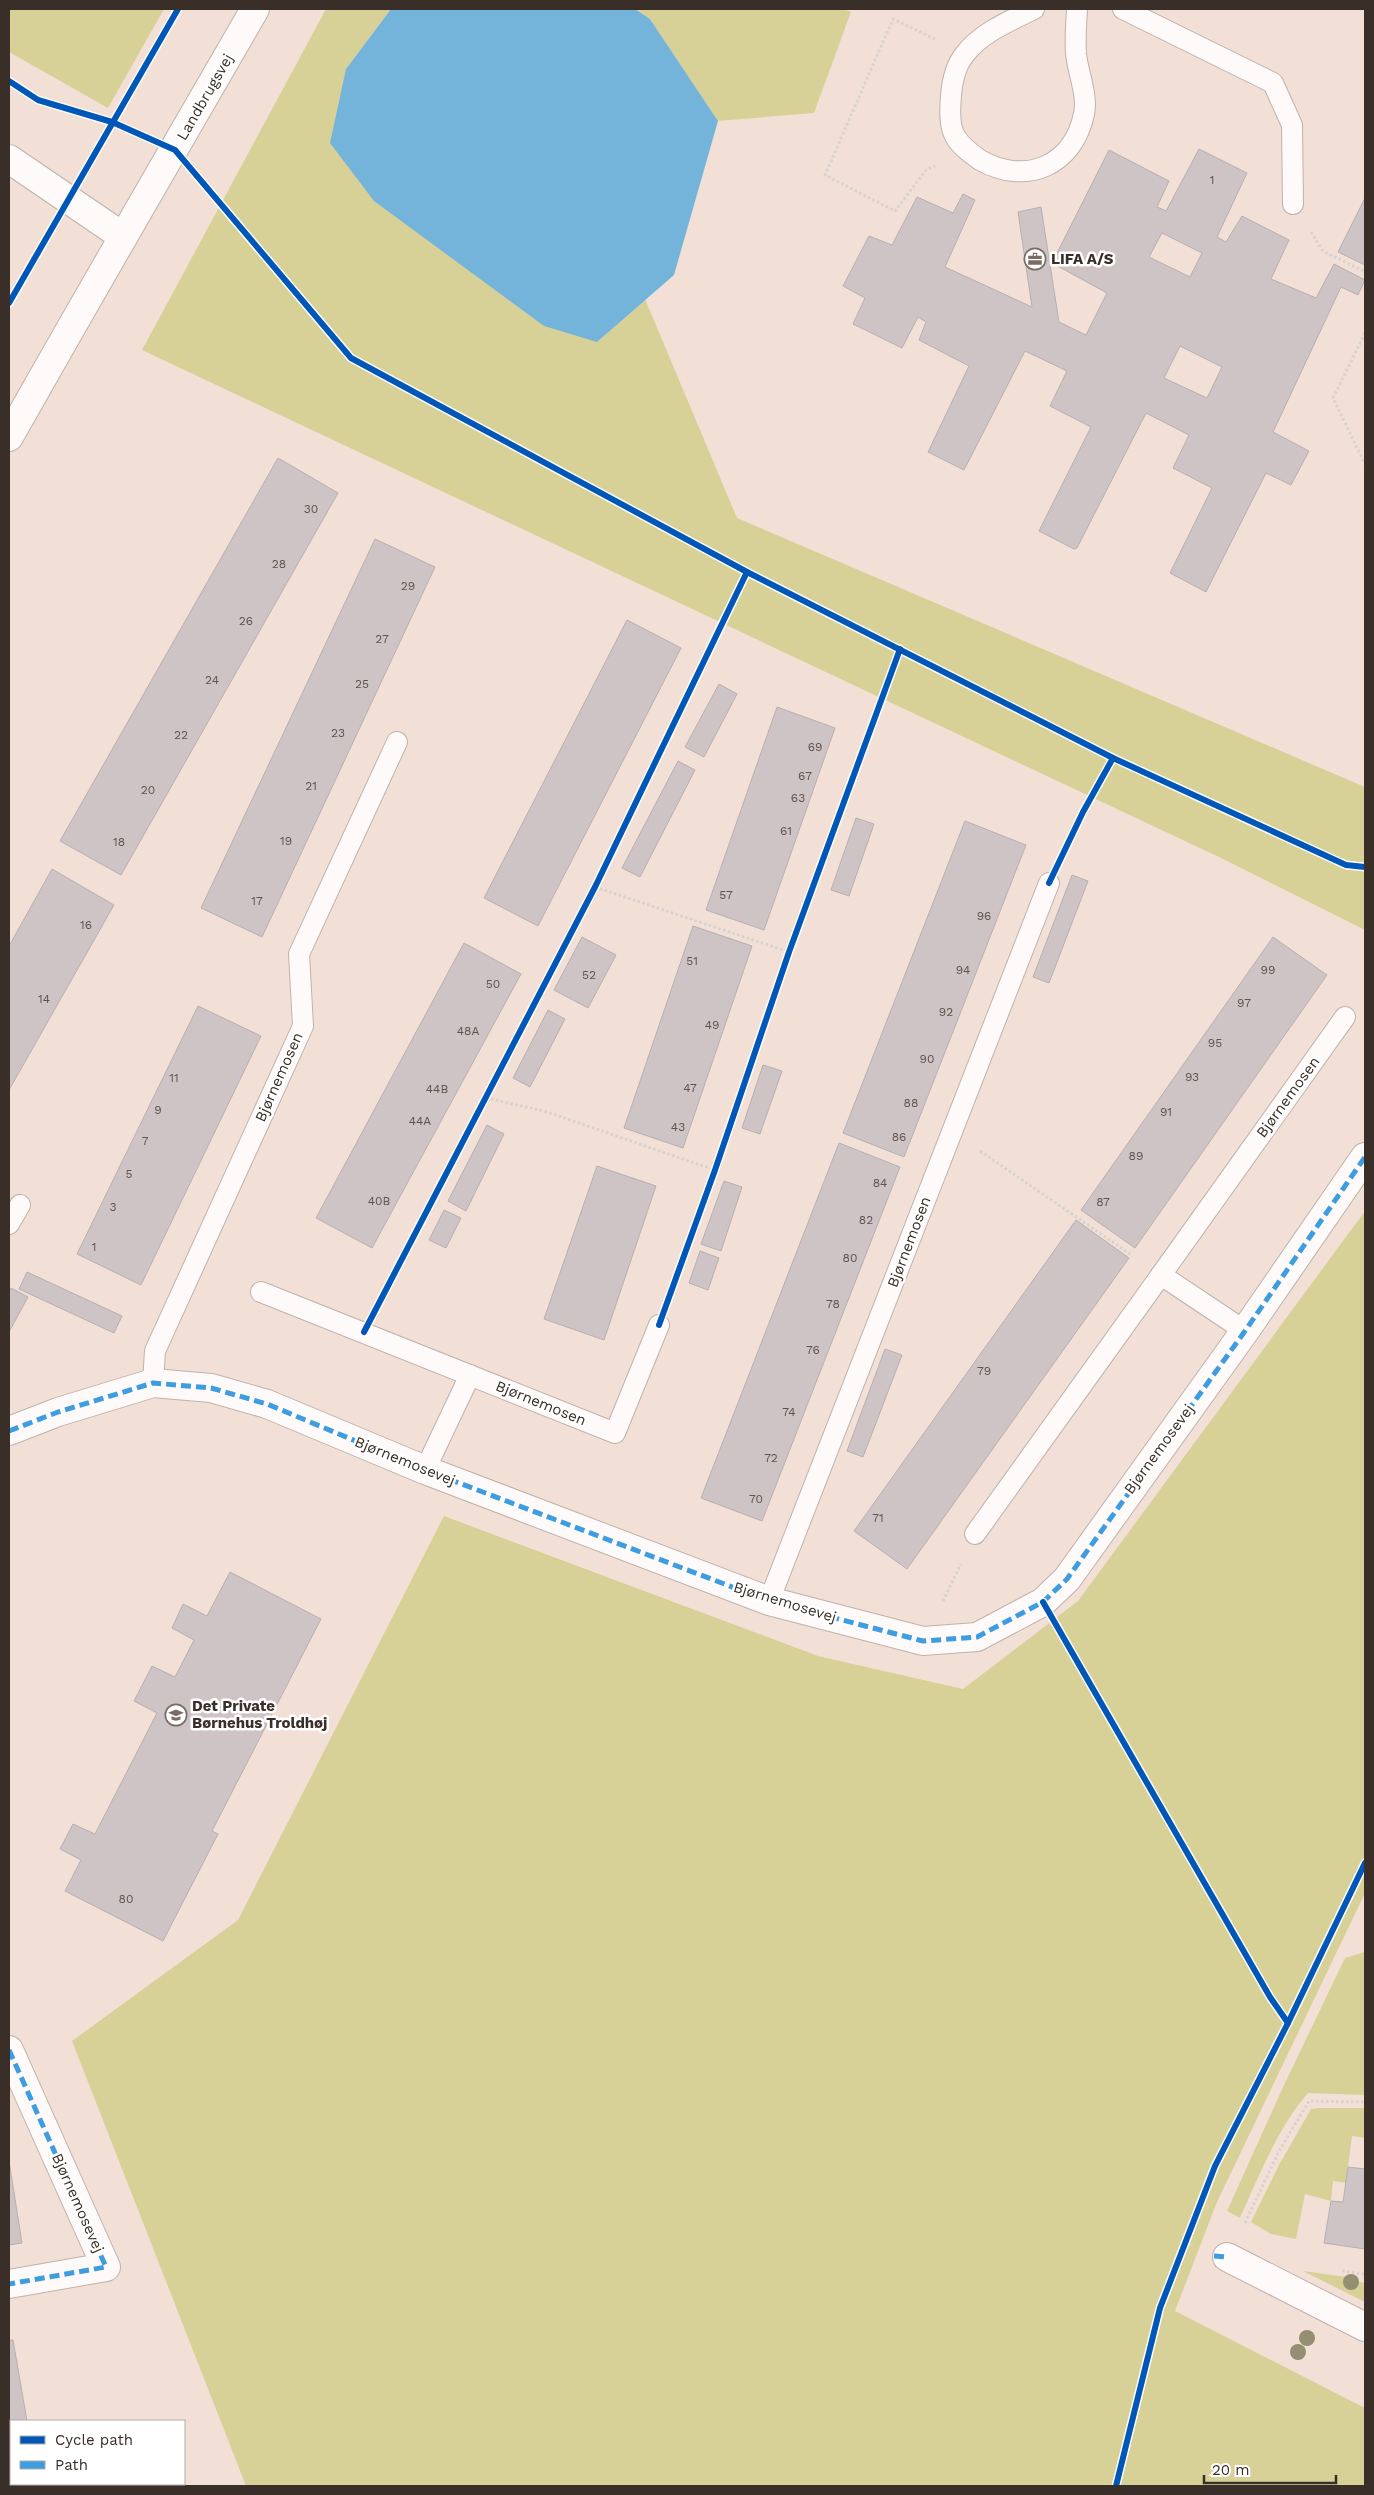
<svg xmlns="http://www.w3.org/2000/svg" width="1374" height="2495" font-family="'Work Sans',sans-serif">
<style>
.green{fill:#d7d198}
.water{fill:#74b4db}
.building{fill:#cec3c5;stroke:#b9afb0;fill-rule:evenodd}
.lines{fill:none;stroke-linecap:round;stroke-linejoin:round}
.service-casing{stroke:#bfb2ab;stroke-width:22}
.minor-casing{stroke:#bfb2ab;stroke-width:30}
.tertiary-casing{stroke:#bfb2ab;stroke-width:30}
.path{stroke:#d7d2ce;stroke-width:3;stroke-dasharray:2.5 2.5;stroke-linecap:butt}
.service{stroke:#fdfaf9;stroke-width:20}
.minor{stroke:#fdfaf9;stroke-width:28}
.tertiary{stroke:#fdfaf9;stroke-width:28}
.quiet{stroke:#3e9de0;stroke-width:5;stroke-dasharray:10 5;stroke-linecap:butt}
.cycleway-casing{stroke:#fff;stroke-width:9}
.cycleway{stroke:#0057b8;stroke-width:6}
.tree{fill:#948e72}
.labels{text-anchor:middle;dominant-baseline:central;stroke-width:5;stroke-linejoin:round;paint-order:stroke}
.number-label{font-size:12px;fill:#5f534f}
.street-label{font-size:15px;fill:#3a2e28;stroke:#fff}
.poi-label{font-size:15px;font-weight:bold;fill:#3a2e28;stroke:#fff;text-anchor:start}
</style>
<rect width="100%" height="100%" fill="#f2e0d7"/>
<g class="green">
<polygon points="9,9 164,9 108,108 9,52"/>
<polygon points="326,9 391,9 346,69 597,342 645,299 737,518 1365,787 1365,930 1221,858 142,350"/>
<polygon points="635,9 844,9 851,12 814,113 718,121 650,19"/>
<polygon points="1365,1211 1365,1893 1217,2202 1175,2311 1365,2408 1365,2486 246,2486 72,2041 238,1920 444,1516 818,1656 963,1689 1078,1601"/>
<path d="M1365 1952V2095L1308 2093C1277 2129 1259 2176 1240 2218L1227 2211 1284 2085 1345 1958Z"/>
<polygon points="1319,2108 1365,2108 1365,2138 1352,2136 1346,2183 1333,2181 1331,2201 1305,2194 1296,2239 1271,2234 1251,2222 1279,2165 1311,2109"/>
<polygon points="1303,2271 1354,2278 1354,2281 1365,2283 1365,2302"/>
</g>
<polygon class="water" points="391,9 635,9 650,19 718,121 674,275 597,342 544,326 374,201 330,143 346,69"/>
<g class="building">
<path d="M1199 149 1247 173 1217 237 1226 242 1242 216 1289 240 1271 279 1316 298 1334 264 1365 280 1358 295 1341 287 1273 432 1309 451 1291 485 1266 473 1206 592 1170 573 1212 488 1173 468 1189 435 1146 413 1077 548 1074 549 1039 531 1091 427 1050 406 1067 371 1025 351 964 470 928 452 969 366 919 340 926 322 918 317 902 348 853 324 865 298 843 286 869 236 892 245 917 197 953 213 963 194 975 200 945 267 1032 307 1018 212 1041 207 1059 322 1086 335 1107 293 1052 263 1109 150 1169 181 1157 207 1166 211ZM1162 233 1202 253 1190 277 1149 257ZM1180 346 1222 367 1207 398 1164 378Z"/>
<polygon points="1365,198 1365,265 1338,252"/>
<polygon points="278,458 338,493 121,875 60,841"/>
<polygon points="375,539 435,567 262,937 201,908"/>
<polygon points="627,620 681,648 538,926 484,898"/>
<polygon points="719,684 737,694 704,757 685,747"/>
<polygon points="777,707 835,728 764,930 706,910"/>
<polygon points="678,761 695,770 640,877 622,868"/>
<polygon points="856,818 874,824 849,896 831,890"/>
<polygon points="965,821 1026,845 904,1157 843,1133"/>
<polygon points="52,869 114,905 9,1090 9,946"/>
<polygon points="1072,875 1088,881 1049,983 1033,977"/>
<polygon points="693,926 752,946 683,1148 624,1128"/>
<polygon points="582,937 616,955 588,1008 554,990"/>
<polygon points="1273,937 1327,975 1135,1248 1081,1210"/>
<polygon points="464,943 521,974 372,1248 316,1218"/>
<polygon points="198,1006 261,1036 141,1285 77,1254"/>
<polygon points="548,1010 565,1019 530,1087 513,1078"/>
<polygon points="763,1065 782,1071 760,1134 742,1128"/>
<polygon points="487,1125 504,1134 466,1211 448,1201"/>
<polygon points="839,1143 900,1167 762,1521 701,1498"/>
<polygon points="597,1166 656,1186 604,1340 544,1319"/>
<polygon points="724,1181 742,1187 721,1251 701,1244"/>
<polygon points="444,1210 461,1218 446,1248 429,1240"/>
<polygon points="1076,1220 1129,1258 907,1569 854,1531"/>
<polygon points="700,1251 719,1258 708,1290 689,1283"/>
<polygon points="27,1272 122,1316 114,1333 19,1289"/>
<polygon points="11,1288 28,1297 9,1332 9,1292"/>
<polygon points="885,1349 902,1355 863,1457 847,1451"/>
<polygon points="230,1572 321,1619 212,1831 218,1834 163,1941 65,1891 81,1860 60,1849 73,1824 95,1834 157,1713 134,1701 152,1666 175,1677 194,1640 172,1628 183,1604 207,1616"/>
<polygon points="9,2161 22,2243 9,2245"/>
<polygon points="1348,2167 1365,2169 1365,2249 1324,2243 1331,2201 1343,2202"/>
<polygon points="9,2340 13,2340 27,2421 11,2421 11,2484 70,2485 9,2486"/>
</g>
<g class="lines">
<g class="service-casing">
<g id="service">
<path d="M1034 9C1010 21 982 32 965 54 956 65 952 82 951 96 950 107 949 124 954 134 959 145 970 153 980 160 1026 186 1073 166 1084 114 1088 95 1078 73 1076 54 1075 39 1076 24 1077 9"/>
<polyline points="1123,9 1273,83 1292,125 1293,204"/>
<polyline points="9,1224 20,1205"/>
<polyline points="1161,1275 1345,1017"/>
<polyline points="261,1292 615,1433 659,1325"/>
<polyline points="153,1383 155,1351 303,1026 299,954 397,742"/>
<polyline points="425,1470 470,1375"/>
<polyline points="975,1534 1161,1275 1245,1331"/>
<polyline points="769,1601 1049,883"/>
</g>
</g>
<g class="minor-casing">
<g id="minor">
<polyline points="9,159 122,236"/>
<polyline points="9,1431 58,1412 153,1383 211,1388 267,1404 425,1470 769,1601 923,1641 977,1637 1043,1602 1067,1579 1245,1331 1365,1157"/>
<polyline points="9,2050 106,2267 9,2284"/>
<polyline points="1227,2257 1365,2327"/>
</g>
</g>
<g class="tertiary-casing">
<path id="tertiary" d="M9 437C90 293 173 151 255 9"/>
</g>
<g class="path">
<polyline points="935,39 893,19 825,175 895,211 926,170 935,166"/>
<polyline points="1311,232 1323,251 1365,272"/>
<polyline points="1365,333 1333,398 1365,464"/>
<polyline points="595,887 789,952"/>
<polyline points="486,1098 544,1111 715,1170"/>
<polyline points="980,1151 1133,1256"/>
<polyline points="943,1601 961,1564"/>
<polyline points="1245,2223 1278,2153 1309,2101 1365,2102"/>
<polyline points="1185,2242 1193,2246"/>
<polyline points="1342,2271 1365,2274"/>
</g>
<use href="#service" class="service"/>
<use href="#minor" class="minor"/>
<use href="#tertiary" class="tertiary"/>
<g class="quiet">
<polyline points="9,1431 58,1412 153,1383 211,1388 267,1404 425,1470 769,1601 923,1641 977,1637 1043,1602 1067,1579 1245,1331 1365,1157"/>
<polyline points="9,2050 106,2267 9,2284"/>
<polyline points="1214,2256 1227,2257"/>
</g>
<g class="cycleway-casing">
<g id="cycleway">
<polyline points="9,81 38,100 112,122 175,150 351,358 747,572 1113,758 1346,865 1365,867"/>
<polyline points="9,303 178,9"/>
<polyline points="1049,883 1083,812 1113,758"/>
<polyline points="659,1325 715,1170 789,952 900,649"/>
<polyline points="364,1332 595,887 747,572"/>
<polyline points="1043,1602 1270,1997 1288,2023"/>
<polyline points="1116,2486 1160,2308 1215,2166 1288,2023 1365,1863"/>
</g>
</g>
<use href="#cycleway" class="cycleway"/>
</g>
<g class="tree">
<circle cx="1351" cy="2282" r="8"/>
<circle cx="1307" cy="2338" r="8"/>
<circle cx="1298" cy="2352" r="8"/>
</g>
<defs>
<g id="office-ring" transform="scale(1.125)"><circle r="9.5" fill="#fff" stroke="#7a6c65" stroke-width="1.5"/><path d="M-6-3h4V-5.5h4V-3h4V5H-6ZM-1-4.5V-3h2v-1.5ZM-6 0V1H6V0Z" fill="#7a6c65"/></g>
<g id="school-ring" transform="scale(1.125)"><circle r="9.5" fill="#fff" stroke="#7a6c65" stroke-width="1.5"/><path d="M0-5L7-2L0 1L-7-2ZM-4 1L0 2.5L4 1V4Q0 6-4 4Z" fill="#7a6c65"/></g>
</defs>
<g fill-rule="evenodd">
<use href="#office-ring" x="1035" y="259"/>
<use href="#school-ring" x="176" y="1715"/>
</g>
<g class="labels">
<g class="number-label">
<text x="1212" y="180">1</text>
<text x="311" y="509">30</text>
<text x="279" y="564">28</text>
<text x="408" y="586">29</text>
<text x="246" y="621">26</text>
<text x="382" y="639">27</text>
<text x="212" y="680">24</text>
<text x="362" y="684">25</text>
<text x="338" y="733">23</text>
<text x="181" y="735">22</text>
<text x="815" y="747">69</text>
<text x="805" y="776">67</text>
<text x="311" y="786">21</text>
<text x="148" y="790">20</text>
<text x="798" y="798">63</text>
<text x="786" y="831">61</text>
<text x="286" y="841">19</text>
<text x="119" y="842">18</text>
<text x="726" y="895">57</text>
<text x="257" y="901">17</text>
<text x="984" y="916">96</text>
<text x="86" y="925">16</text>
<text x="692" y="961">51</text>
<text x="963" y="970">94</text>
<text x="1268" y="970">99</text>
<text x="589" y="975">52</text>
<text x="493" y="984">50</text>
<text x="44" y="999">14</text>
<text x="1244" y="1003">97</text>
<text x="946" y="1012">92</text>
<text x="712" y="1025">49</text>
<text x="468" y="1031">48A</text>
<text x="1215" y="1043">95</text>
<text x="927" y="1059">90</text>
<text x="1192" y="1077">93</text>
<text x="174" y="1078">11</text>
<text x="690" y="1088">47</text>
<text x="437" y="1089">44B</text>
<text x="911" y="1103">88</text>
<text x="158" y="1110">9</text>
<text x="1166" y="1112">91</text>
<text x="420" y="1121">44A</text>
<text x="678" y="1127">43</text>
<text x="899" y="1137">86</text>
<text x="145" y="1141">7</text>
<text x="1136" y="1156">89</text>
<text x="129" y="1174">5</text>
<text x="880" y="1183">84</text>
<text x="379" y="1201">40B</text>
<text x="1103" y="1202">87</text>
<text x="113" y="1207">3</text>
<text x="866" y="1220">82</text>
<text x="94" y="1247">1</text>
<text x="850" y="1258">80</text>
<text x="833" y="1304">78</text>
<text x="813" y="1350">76</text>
<text x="984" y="1371">79</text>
<text x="789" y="1412">74</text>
<text x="771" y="1458">72</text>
<text x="756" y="1499">70</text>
<text x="878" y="1518">71</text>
<text x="126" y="1899">80</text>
</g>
<g class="street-label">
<text transform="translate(205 97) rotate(-60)">Landbrugsvej</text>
<text transform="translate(279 1077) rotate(-66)">Bjørnemosen</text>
<text transform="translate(1288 1097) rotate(-54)">Bjørnemosen</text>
<text transform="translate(909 1242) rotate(-69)">Bjørnemosen</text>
<text transform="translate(541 1403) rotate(22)">Bjørnemosen</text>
<text transform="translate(1159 1449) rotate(-54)">Bjørnemosevej</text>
<text transform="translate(405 1461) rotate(22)">Bjørnemosevej</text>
<text transform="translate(785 1602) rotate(17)">Bjørnemosevej</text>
<text transform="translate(78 2203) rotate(66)">Bjørnemosevej</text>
</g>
<g class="poi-label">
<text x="1051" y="259">LIFA A/S</text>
<text x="192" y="1706">Det Private<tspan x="192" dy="17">Børnehus Troldhøj</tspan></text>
</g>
</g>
<rect width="1374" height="2495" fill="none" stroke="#3a2e28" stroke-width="20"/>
<rect x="10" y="2420" width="175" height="65" fill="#ffffff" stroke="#b0aba9"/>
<rect x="20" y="2436" width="25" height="8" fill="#0057b8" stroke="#b0aba9"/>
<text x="55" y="2445" font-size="15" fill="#3a2e28">Cycle path</text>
<rect x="20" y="2461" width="25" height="8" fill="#3e9de0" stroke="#b0aba9"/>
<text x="55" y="2470" font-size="15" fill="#3a2e28">Path</text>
<path d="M1204 2475v8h132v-8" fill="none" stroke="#3a2e28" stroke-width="2.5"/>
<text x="1212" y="2475" font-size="15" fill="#3a2e28" stroke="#ffffff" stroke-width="4" paint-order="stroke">20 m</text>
</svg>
